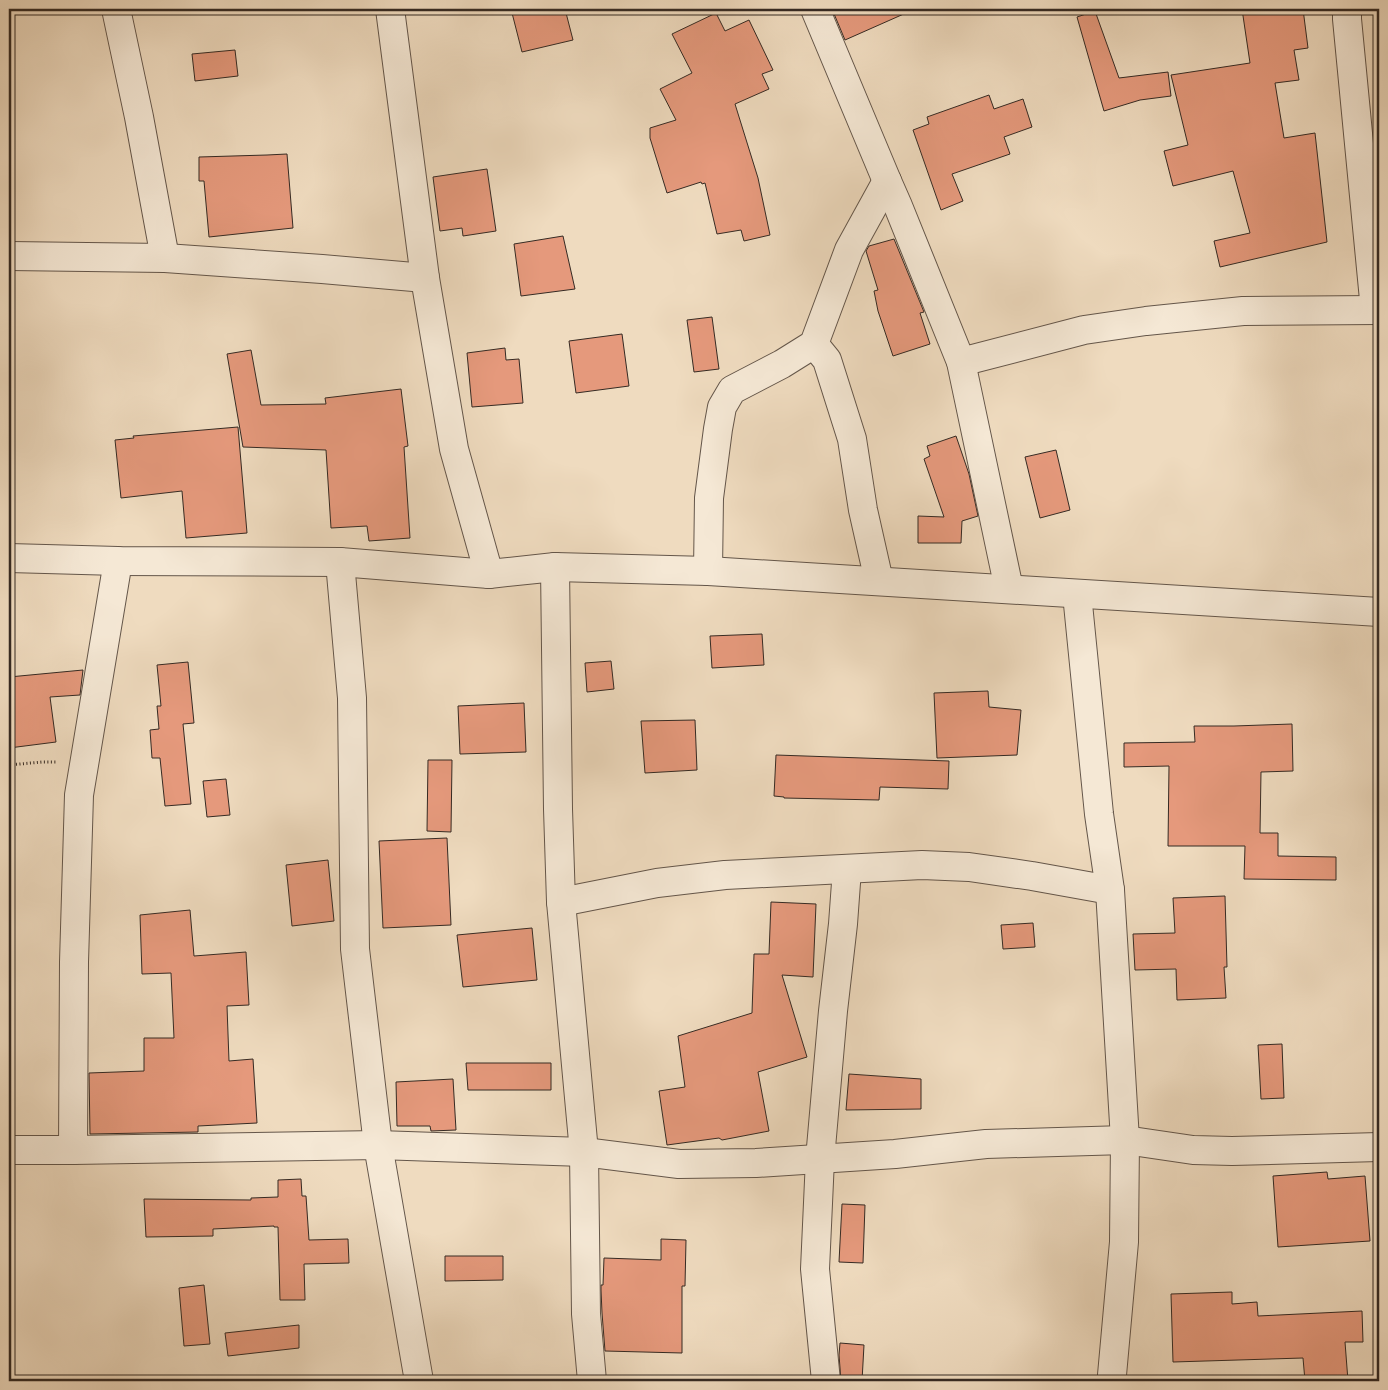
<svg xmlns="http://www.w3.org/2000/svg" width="1388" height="1390" font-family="'Gentium Book Plus',serif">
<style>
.building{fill:#e5997c;stroke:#352a23}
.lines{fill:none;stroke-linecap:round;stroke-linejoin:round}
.minor-casing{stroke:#64564a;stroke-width:30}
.path{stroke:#352a23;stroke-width:3;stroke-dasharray:1 2.5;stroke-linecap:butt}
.minor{stroke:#f5e8d5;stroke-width:28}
</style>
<rect width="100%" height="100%" fill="#efdbbf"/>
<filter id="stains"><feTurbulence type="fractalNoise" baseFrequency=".004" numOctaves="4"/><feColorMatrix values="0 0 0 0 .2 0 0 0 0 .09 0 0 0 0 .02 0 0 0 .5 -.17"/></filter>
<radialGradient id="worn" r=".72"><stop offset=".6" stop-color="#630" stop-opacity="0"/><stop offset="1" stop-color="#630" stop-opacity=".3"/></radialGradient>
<g class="building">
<polygon points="511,9 565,9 573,40 522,52"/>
<polygon points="832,9 915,9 845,40"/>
<polygon points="1242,9 1303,9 1308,48 1294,50 1299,80 1275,83 1284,138 1315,133 1327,242 1220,267 1214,241 1250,233 1233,171 1173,186 1164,151 1188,145 1171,75 1250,63"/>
<polygon points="1095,11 1119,78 1168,72 1171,96 1140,100 1104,111 1077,17"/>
<polygon points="716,13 725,31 749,20 773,70 762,74 769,89 735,104 758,178 770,235 744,241 741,230 717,234 705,183 702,184 701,182 667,193 650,138 650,128 676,120 660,89 692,73 672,34"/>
<polygon points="235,50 238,76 195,81 192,54"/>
<polygon points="989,95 994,109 1023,99 1032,127 1004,137 1010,154 952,174 963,201 941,210 913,130 929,124 927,117"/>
<polygon points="287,154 293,228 209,237 204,181 199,181 199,157 267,155"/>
<polygon points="487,169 496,231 463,236 462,228 440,231 433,177"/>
<polygon points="563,236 575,289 521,296 514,244"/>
<polygon points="894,239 924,312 920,313 930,344 893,356 878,311 874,291 878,290 866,251 869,246"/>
<polygon points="712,317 719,369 694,372 687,320"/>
<polygon points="622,334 629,386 576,393 569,341"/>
<polygon points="505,348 506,360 519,359 523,403 472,407 467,353"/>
<polygon points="251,350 261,405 326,404 325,398 401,389 408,446 404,447 410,538 369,541 367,526 331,528 326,450 243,447 227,354"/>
<polygon points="238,427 247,533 186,538 182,491 121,498 115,440 134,438 133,436"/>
<polygon points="956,436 969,474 978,516 962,521 961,543 918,543 918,516 944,517 924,459 930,456 927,446"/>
<polygon points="1056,450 1070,510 1040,518 1025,457"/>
<polygon points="762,634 764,665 712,668 710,636"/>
<polygon points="611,661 614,689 587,692 585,663"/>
<polygon points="188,662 194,723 183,724 191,804 165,806 160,758 152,758 150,730 159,729 157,706 161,706 157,665"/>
<polygon points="83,670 80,695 50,697 56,742 9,748 9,677"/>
<polygon points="988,691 989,707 1021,710 1017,755 937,758 934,693"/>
<polygon points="524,703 526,752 460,754 458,706"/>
<polygon points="695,720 697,770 645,773 641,721"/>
<polygon points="1292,724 1293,771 1261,772 1260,833 1278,833 1278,856 1336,857 1336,880 1244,879 1245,846 1168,846 1169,766 1124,767 1124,743 1195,742 1194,726 1234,726"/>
<polygon points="776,755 949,761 948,789 880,787 879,800 784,798 784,797 774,796"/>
<polygon points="428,760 452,760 451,832 427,831"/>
<polygon points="226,779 230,815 207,817 203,781"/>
<polygon points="447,838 451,925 383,928 379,841"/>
<polygon points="328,860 334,921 292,926 286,865"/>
<polygon points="1225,896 1227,967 1224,967 1226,998 1177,1000 1176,969 1135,970 1133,934 1175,933 1173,898"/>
<polygon points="771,902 816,904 813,977 782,975 807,1057 758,1072 769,1131 722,1140 719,1138 667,1145 659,1091 685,1087 678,1036 752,1013 754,954 769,954"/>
<polygon points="190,910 194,956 246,952 249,1005 227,1006 229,1061 253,1059 257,1123 198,1126 198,1132 90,1134 89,1073 144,1071 144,1038 174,1038 171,973 142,974 140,915"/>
<polygon points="1033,923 1035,947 1003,949 1001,925"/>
<polygon points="532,928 537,980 463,987 457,935"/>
<polygon points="1282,1044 1284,1098 1261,1099 1258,1045"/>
<polygon points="466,1063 551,1063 551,1090 468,1090"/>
<polygon points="849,1074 921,1079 921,1109 846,1110"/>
<polygon points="453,1079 456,1130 431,1131 430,1126 397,1126 396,1082"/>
<polygon points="1327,1172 1328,1179 1365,1176 1370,1241 1278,1247 1273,1176"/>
<polygon points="301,1179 302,1196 306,1196 309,1240 348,1239 349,1263 304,1264 305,1300 280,1300 278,1227 274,1227 274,1226 213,1229 213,1236 146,1237 144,1199 251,1200 251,1198 278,1197 278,1180"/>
<polygon points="842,1204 865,1205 863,1263 839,1262"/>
<polygon points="661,1239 686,1240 685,1286 682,1286 682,1353 605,1351 602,1313 601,1290 601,1285 603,1285 604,1258 661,1260"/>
<polygon points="445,1256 503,1256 503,1280 445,1281"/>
<polygon points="204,1285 210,1344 184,1346 179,1288"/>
<polygon points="1232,1292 1232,1304 1257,1302 1258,1316 1362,1311 1363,1342 1345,1342 1348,1381 1305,1381 1303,1358 1173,1362 1171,1294"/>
<polygon points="299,1325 299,1348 228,1356 225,1333"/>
<polygon points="840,1343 864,1345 862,1381 841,1381 839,1355"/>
</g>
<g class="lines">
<g class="minor-casing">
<g id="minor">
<polyline points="116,9 139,117 165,258"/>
<polyline points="390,9 425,278 454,449 489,574"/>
<polyline points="815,9 887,181 898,206 961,362 1009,589"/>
<polyline points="1347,9 1347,19 1375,310"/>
<polyline points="9,256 165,258 322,269 425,278"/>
<polyline points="814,344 827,360 852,439 863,510 879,581"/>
<polyline points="961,362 1084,330 1146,321 1243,311 1379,310"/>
<polyline points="9,558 118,561 340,562 489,574 555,567 708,571 1379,612"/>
<polyline points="340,562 352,698 355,949 378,1145 419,1381"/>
<polyline points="555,567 558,809 561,902 584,1152 586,1314 592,1381"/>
<polyline points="708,571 709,498 718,429 722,407 732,390 782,364 814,344 849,250 887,181"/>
<polyline points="1077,594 1099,814 1110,890 1125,1140 1124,1242 1112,1375 1113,1381"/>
<polyline points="561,902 657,883 725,875 922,865 969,867 1032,876 1110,890"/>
<polyline points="9,1150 73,1150 378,1145 584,1152 679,1164 756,1163 895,1154 986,1144 1125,1140 1193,1150 1232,1151 1379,1147"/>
<polyline points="73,1150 74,962 79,795 118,561"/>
<polyline points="826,1381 815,1269 820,1159 833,1011 843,924 847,869"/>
</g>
</g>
<polyline class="path" points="9,765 42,762 56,762"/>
<use href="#minor" class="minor"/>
</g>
<rect width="1388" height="1390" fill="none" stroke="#efdbbf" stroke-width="30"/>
<rect x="10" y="10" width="1368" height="1370" fill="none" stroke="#352a23" stroke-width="2.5"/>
<rect x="15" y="15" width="1358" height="1360" fill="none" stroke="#352a23"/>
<rect width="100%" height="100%" filter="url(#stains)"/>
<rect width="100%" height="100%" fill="url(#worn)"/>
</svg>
